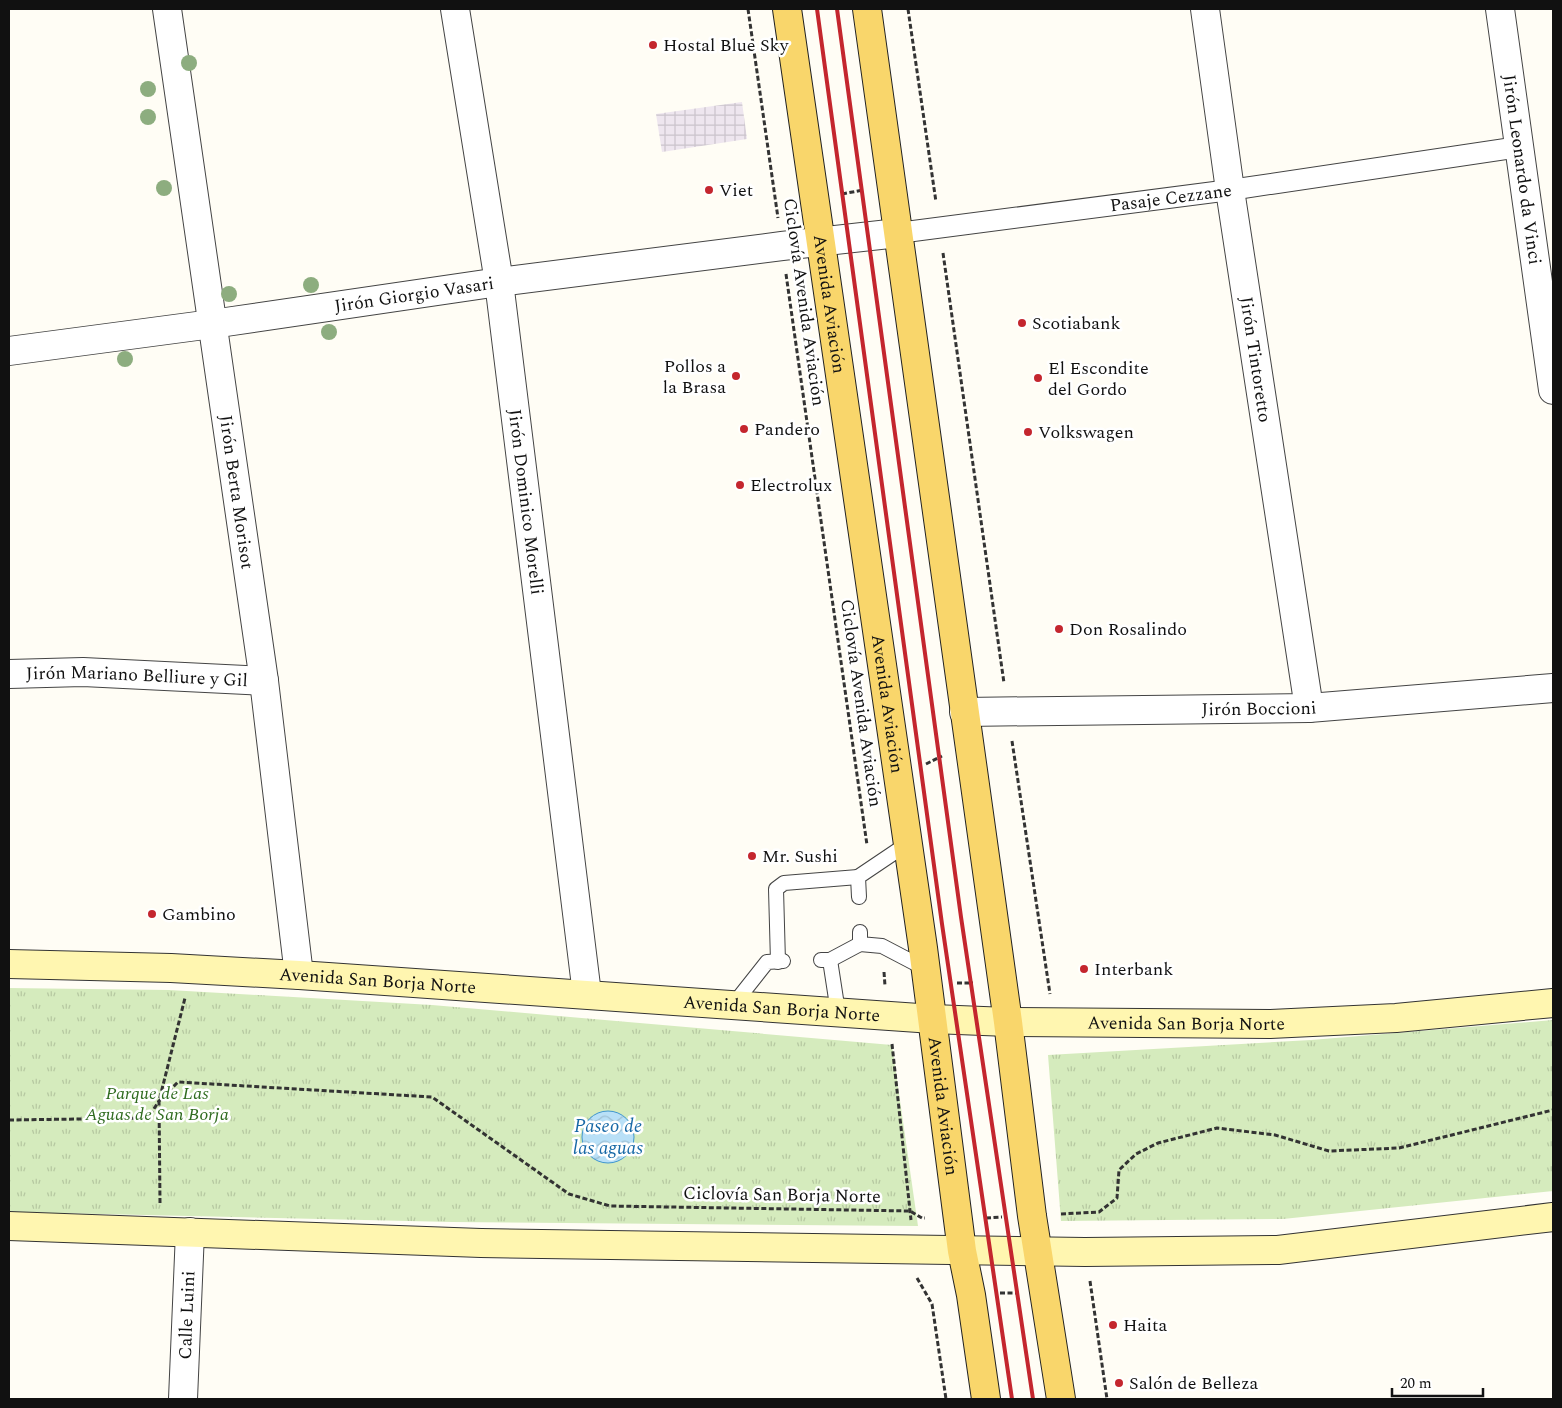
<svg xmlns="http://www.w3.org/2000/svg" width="1562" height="1408" font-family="Spectral,serif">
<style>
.industrial{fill:url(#industrial-grid)}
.park{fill:url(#park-tufts)}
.water{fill:url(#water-waves);stroke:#3f96cf}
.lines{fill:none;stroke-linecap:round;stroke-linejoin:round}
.service-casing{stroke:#444;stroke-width:16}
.pedestrian-casing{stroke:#444;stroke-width:22}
.minor-casing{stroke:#444;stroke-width:30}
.secondary-casing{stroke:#333;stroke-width:30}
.primary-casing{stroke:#222;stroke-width:30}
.path{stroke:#333;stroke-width:3;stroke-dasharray:5 2.5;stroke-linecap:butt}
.service{stroke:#fff;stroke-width:14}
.pedestrian{stroke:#fff;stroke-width:20}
.minor{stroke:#fff;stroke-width:28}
.secondary{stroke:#fff6b0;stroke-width:28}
.primary{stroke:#f9d66b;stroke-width:28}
.rail{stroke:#c4262e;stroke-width:4}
.tree{fill:#8dad7f}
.poi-dot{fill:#c4262e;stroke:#fff;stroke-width:2}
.labels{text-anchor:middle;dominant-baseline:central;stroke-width:5;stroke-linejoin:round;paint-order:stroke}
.poi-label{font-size:18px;fill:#111;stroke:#fff;text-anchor:start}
.street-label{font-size:18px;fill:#111;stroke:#fff}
.park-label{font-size:18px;font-style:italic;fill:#2f6b1f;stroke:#fff}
.water-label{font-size:19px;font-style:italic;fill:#1768a6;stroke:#fff}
</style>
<defs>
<pattern id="industrial-grid" width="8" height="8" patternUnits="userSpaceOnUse" patternTransform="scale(1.25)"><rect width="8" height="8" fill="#eee6ef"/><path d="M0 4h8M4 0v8" fill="none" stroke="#cbc4cc"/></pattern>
<pattern id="park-tufts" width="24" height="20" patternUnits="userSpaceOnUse" patternTransform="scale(1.25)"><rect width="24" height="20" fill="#d5ebbd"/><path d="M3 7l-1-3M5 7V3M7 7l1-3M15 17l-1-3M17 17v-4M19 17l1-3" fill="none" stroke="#b6c8a1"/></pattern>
<pattern id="water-waves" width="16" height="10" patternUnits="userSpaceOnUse" patternTransform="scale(1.25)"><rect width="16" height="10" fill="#b9e0f7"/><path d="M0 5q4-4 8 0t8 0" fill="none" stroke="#9ebfd3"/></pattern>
</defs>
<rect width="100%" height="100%" fill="#fffdf5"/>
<polygon class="industrial" points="742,102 747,139 662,152 656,114"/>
<g class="park">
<polygon points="9,988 169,990 432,1005 892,1045 918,1226 452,1222 9,1212"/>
<polygon points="1553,1020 1553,1191 1283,1219 1061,1221 1048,1055 1311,1040"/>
</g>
<circle class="water" cx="608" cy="1137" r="26"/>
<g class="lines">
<g class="service-casing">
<g id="service">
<polyline points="859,897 858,877 907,844"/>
<polyline points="860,932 860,944 882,946 926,969"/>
<polyline points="821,960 830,960 838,1012"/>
<polyline points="830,960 860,944"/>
<polyline points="778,962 776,889 784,883 858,877"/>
<polyline points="733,1005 767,962 783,961"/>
</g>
</g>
<g class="pedestrian-casing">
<g id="pedestrian">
<path id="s1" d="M898 233 1230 190 1519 147"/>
</g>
</g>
<g class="minor-casing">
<g id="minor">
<path id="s2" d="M167 9 264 681 299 975"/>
<path id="s3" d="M455 9 499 282 587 994"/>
<path id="s4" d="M1205 9 1230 190 1309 708"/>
<path id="s5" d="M1500 9 1553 390"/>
<path id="s6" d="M9 351 212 324 499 282 782 246 898 233"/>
<path id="s7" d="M9 674 83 672 264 681"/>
<path id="s8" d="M964 712 1309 708 1553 688"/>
<path id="s9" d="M183 1399 190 1232"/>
</g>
</g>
<g class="secondary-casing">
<g id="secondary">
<path id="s10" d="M9 964 171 968 299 975 933 1019 1008 1022 1270 1024 1396 1018 1553 1003"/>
<polyline points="9,1226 481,1243 1085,1252 1278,1250 1553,1217"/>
</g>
</g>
<g class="primary-casing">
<g id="primary">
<path id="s11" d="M787 9 923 948 962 1251 971 1295 986 1399"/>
<polyline points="867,9 1008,1022 1032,1216 1061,1399"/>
</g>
</g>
<g class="path">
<polyline points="748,9 778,218"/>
<polyline points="908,9 936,202"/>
<polyline points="842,194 863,190"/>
<polyline points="943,253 1004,683"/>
<polyline points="786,274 867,845"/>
<polyline points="1012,741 1050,994"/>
<polyline points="926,764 942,756"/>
<polyline points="884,972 885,986"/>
<polyline points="957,983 973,983"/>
<polyline points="892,1044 911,1220"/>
<polyline points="9,1120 148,1118 159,1101 178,1082 432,1097 569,1194 610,1206 910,1211 922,1218 925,1218"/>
<polyline points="160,1203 159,1101 185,998"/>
<polyline points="1061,1214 1099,1212 1117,1198 1119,1170 1136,1154 1158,1143 1217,1128 1275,1135 1329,1151 1399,1148 1553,1110"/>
<polyline points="986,1218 1002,1217"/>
<polyline points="917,1278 932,1304 946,1399"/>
<polyline points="1090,1281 1107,1399"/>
<polyline points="1000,1293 1016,1293"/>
</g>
<use href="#service" class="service"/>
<use href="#pedestrian" class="pedestrian"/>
<use href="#minor" class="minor"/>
<use href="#secondary" class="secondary"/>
<use href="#primary" class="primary"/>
<g class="rail">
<polyline points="817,9 942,924 1012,1399"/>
<polyline points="837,9 961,917 1033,1399"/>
</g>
</g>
<g class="tree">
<circle cx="189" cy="63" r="8"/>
<circle cx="148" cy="89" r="8"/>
<circle cx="148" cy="117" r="8"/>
<circle cx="164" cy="188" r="8"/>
<circle cx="311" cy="285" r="8"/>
<circle cx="229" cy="294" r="8"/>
<circle cx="329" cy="332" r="8"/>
<circle cx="125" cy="359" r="8"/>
</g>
<g class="poi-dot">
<circle cx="653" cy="45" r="5"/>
<circle cx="709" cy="190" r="5"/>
<circle cx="1022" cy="323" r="5"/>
<circle cx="736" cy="376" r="5"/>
<circle cx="1038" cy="378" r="5"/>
<circle cx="744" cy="429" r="5"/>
<circle cx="1028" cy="432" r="5"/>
<circle cx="740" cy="485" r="5"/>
<circle cx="1059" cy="629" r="5"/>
<circle cx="752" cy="856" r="5"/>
<circle cx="152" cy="914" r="5"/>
<circle cx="1084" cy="969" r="5"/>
<circle cx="1113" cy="1325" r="5"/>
<circle cx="1119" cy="1383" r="5"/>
</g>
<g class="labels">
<g class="poi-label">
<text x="663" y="45">Hostal Blue Sky</text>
<text x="719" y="190">Viet</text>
<text x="1032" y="323">Scotiabank</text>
<text x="726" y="366" text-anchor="end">Pollos a<tspan x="726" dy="21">la Brasa</tspan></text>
<text x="1048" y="368">El Escondite<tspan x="1048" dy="21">del Gordo</tspan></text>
<text x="754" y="429">Pandero</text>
<text x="1038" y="432">Volkswagen</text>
<text x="750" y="485">Electrolux</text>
<text x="1069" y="629">Don Rosalindo</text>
<text x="762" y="856">Mr. Sushi</text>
<text x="162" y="914">Gambino</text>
<text x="1094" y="969">Interbank</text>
<text x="1123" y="1325">Haita</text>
<text x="1129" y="1383">Salón de Belleza</text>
</g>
<g class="street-label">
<text stroke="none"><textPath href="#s5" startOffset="162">Jirón Leonardo da Vinci</textPath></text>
<text stroke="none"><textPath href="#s1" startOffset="275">Pasaje Cezzane</textPath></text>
<text stroke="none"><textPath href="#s6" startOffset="409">Jirón Giorgio Vasari</textPath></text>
<text transform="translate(804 302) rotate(82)">Ciclovía Avenida Aviación</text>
<text stroke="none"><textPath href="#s11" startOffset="298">Avenida Aviación</textPath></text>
<text stroke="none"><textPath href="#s4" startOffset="354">Jirón Tintoretto</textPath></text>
<text stroke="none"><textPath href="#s2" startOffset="488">Jirón Berta Morisot</textPath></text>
<text stroke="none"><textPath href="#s3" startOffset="498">Jirón Dominico Morelli</textPath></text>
<text stroke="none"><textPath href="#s7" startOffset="128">Jirón Mariano Belliure y Gil</textPath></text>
<text transform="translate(861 703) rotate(82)">Ciclovía Avenida Aviación</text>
<text stroke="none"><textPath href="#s11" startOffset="702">Avenida Aviación</textPath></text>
<text stroke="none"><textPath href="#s8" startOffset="295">Jirón Boccioni</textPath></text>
<text stroke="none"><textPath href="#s10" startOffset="369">Avenida San Borja Norte</textPath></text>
<text stroke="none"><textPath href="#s10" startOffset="774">Avenida San Borja Norte</textPath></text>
<text stroke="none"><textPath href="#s10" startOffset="1179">Avenida San Borja Norte</textPath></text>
<text stroke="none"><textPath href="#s11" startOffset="1108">Avenida Aviación</textPath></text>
<text transform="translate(782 1195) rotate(1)">Ciclovía San Borja Norte</text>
<text stroke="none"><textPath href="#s9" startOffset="84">Calle Luini</textPath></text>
</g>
<g class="park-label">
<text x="157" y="1093">Parque de Las<tspan x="157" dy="21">Aguas de San Borja</tspan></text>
</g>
<g class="water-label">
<text x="608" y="1126">Paseo de<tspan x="608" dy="22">las aguas</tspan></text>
</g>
</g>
<rect width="1562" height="1408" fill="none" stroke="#111111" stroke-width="20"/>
<path d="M1392 1388v8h91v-8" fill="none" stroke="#111111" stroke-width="2.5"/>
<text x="1400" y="1388" font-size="15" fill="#111111" stroke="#ffffff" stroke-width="4" paint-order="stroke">20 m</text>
</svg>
